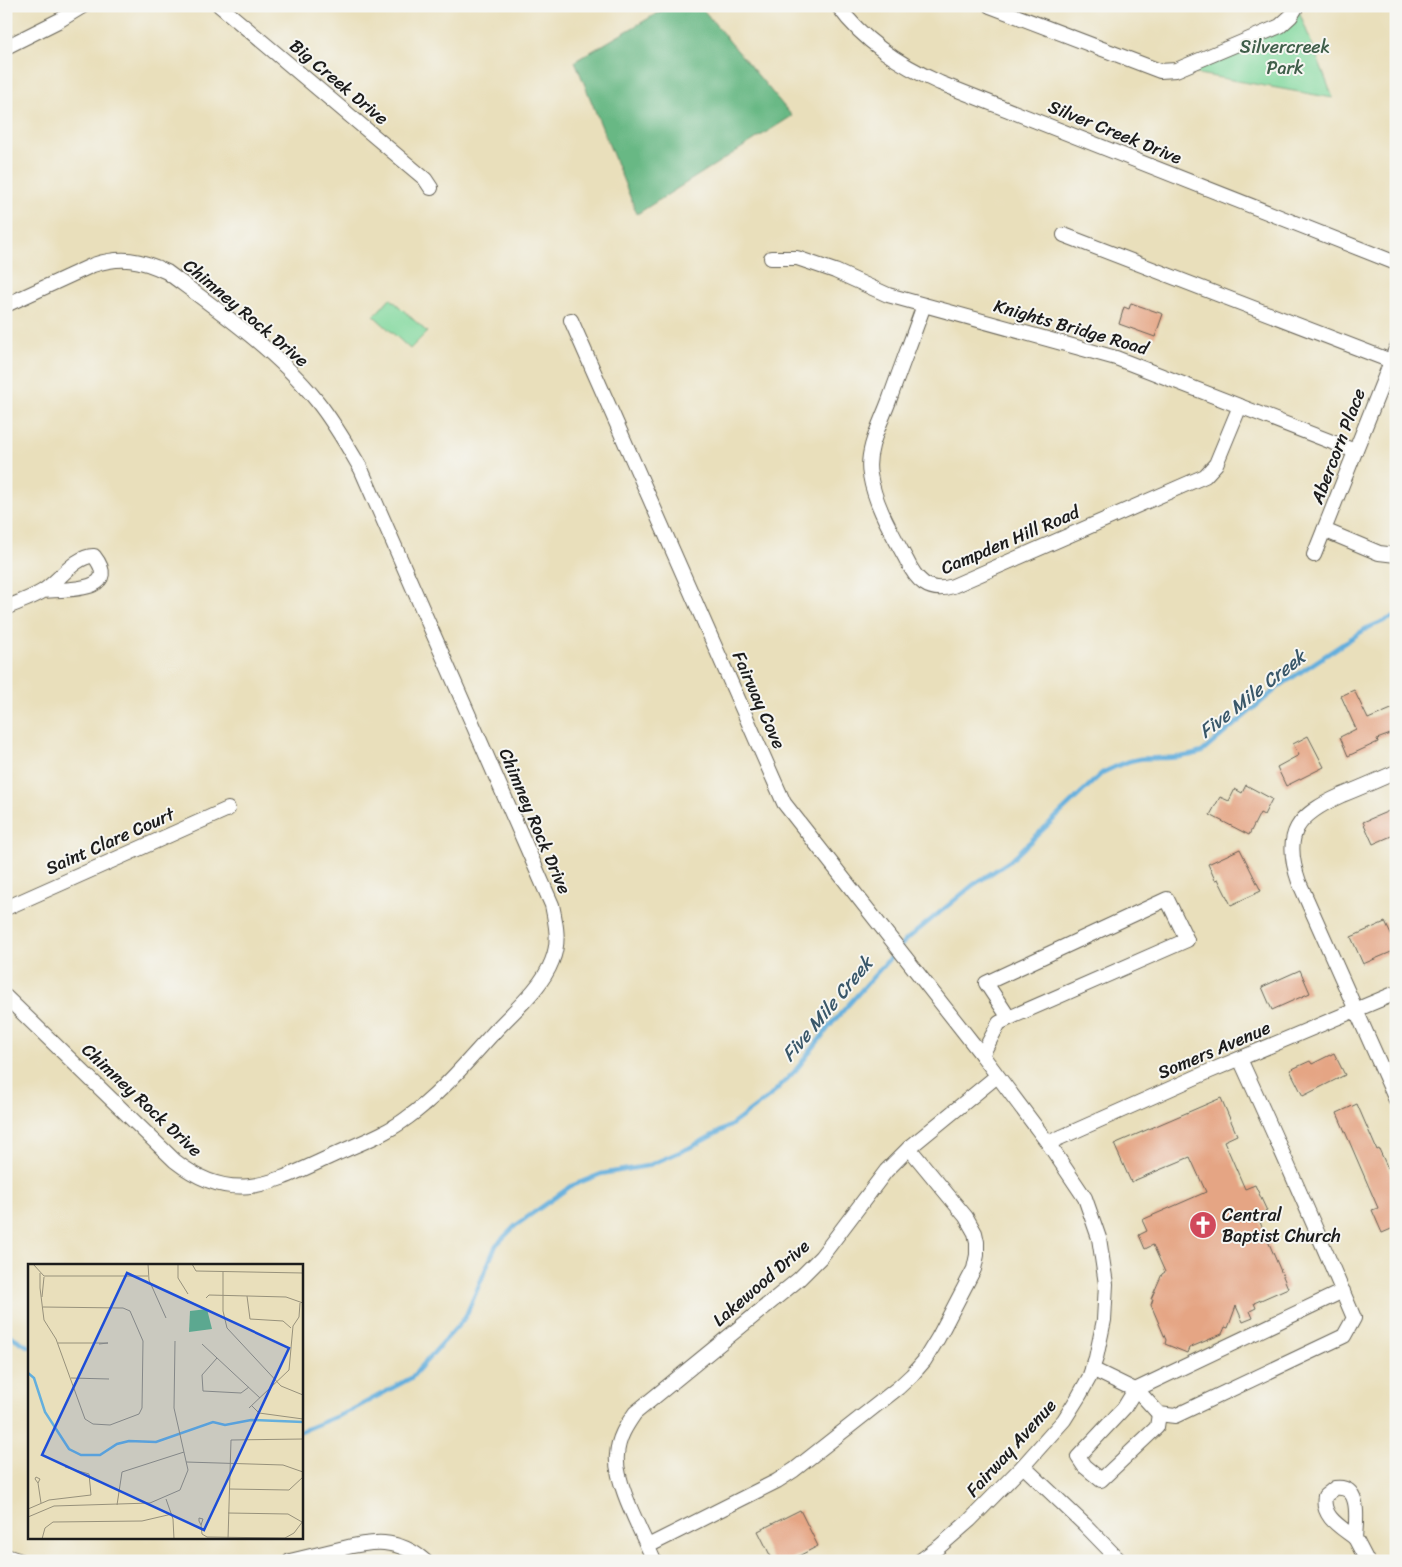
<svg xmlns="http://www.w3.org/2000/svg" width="1402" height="1567" font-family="Sriracha,sans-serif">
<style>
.green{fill:#81d89d;stroke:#4e7a5c}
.forest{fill:#68b884;stroke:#426a50}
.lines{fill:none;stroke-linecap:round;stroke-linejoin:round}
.stream{stroke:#64afdd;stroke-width:4.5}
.building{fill:#e5a584}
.minor-casing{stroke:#646054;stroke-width:16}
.minor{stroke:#fff;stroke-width:14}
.labels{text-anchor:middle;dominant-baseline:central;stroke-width:4;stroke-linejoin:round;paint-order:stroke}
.park-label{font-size:18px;fill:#3f5e49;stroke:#f6f6f2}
.street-label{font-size:18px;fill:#1c1c1c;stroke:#f6f6f2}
.poi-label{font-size:18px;fill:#1c1c1c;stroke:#f6f6f2;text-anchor:start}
.water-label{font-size:19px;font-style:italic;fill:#395769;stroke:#f6f6f2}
.inset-river{fill:none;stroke:#64afdd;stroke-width:2.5}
.inset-road{fill:none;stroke:#97917b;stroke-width:1}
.view{fill:#1d4ed8;fill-opacity:0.15;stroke:#1d4ed8;stroke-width:2.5}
.inset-edge{fill:none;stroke:#1c1c1c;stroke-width:2.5}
</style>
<rect width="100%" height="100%" fill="#f6f6f2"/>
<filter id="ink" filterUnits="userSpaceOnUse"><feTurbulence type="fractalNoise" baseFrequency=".02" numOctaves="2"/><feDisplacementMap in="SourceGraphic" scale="10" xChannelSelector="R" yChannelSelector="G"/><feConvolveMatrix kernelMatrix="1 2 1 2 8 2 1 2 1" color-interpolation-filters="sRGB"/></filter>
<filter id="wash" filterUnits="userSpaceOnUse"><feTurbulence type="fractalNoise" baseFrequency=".0096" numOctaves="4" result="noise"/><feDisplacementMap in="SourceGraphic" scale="20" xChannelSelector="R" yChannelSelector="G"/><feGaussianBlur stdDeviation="1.12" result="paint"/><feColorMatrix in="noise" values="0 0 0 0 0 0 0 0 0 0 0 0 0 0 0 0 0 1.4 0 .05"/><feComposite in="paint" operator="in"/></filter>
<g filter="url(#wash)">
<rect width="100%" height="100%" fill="#e9dfbb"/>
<g class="green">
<polygon points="1297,6 1333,98 1176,70 1280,26"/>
<polygon points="390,298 427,332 410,349 374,316"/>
</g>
<polygon class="forest" points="670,6 700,6 792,116 637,214 575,61"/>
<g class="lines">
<g class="stream">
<polyline points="6,1333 29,1347"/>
<path d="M301 1431 350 1411 411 1378 465 1318 496 1245 515 1226 571 1186 601 1174 647 1166 689 1148 730 1126 769 1097 795 1071 833 1022 906 940 973 885 1010 861 1102 773C1114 767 1126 761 1139 759 1163 757 1178 760 1202 752L1281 685 1367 628 1396 616"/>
</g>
</g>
<g id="blocks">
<g class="building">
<polygon points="1131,303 1163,314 1155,337 1119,324 1124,307 1129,309"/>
<polygon points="1354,690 1368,719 1396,707 1396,732 1377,739 1378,742 1348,756 1340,737 1356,729 1341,696"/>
<polygon points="1308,736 1324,767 1286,786 1277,767 1299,755 1293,744"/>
<polygon points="1246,785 1272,799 1264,815 1260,813 1249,835 1210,815 1220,797 1229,801 1235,789 1242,793"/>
<polygon points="1396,808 1396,834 1373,844 1363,822"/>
<polygon points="1240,849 1261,891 1231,905 1218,879 1215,880 1208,864"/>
<polygon points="1385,922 1396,945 1396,950 1363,964 1351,937"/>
<polygon points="1300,970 1310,993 1272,1010 1262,987"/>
<polygon points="1334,1053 1345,1075 1303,1096 1290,1070 1310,1061 1312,1064"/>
<polygon points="1221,1098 1237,1135 1224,1141 1245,1189 1255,1185 1267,1211 1257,1215 1288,1288 1254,1303 1256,1308 1250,1311 1253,1318 1243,1322 1236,1306 1228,1328 1225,1327 1222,1334 1189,1348 1187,1353 1165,1344 1166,1340 1151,1305 1153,1299 1151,1299 1162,1274 1165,1272 1153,1245 1145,1249 1139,1235 1147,1231 1142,1220 1206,1192 1190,1157 1131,1182 1114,1144"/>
<polygon points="1357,1104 1377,1150 1379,1149 1396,1186 1396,1227 1382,1233 1372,1210 1378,1208 1337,1113"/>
<polygon points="800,1510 818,1546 789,1561 773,1561 758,1531"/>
</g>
</g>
</g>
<g filter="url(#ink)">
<use href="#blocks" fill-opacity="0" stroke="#646054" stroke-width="1"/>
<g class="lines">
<g class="minor-casing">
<g id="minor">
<polyline points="220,6 425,179 431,188"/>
<path d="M838 6C864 42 900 65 940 83L1396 263"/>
<polyline points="990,6 1160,71 1176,70 1280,26 1291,16 1297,6"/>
<polyline points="6,47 60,20 83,6"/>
<polyline points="1064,235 1391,361"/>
<polyline points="771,258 797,258 835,271 888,295 1116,358 1355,451"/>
<path d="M6 305 93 265C121 256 140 259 167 272 218 310 277 351 317 401 334 422 347 445 361 469L552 905C556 924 560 942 552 961 542 987 517 1008 498 1028 469 1059 442 1093 407 1118 386 1134 360 1143 336 1154 276 1181 235 1208 175 1161L6 997"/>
<path d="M924 305C913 336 901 367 890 398 882 421 865 450 870 475 875 505 892 533 906 559 916 580 928 594 953 586L1205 476 1216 464 1240 406"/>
<polyline points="571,320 784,803 982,1055 1048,1143 1085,1198 1099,1238 1106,1284 1104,1320 1096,1358 1089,1378 1079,1396 1064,1420 1023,1466 970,1520 939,1547 920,1561"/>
<polyline points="1324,530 1379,553 1396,555"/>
<polyline points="1314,555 1396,349"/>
<path d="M6 608C18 602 32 598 43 591 58 582 76 555 94 556 123 593 64 589 43 591"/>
<path d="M1396 772C1378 780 1360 788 1342 795 1297 815 1282 833 1299 882L1396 1100"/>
<polyline points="6,908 228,809"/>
<polyline points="982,1055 999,1023 1009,1018 1187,940 1167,899 986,983 1009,1018"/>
<path d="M1240 1059C1279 1144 1317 1231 1354 1318L1344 1336 1175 1416 1159 1414 1139 1392 1135 1390 1343 1291"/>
<polyline points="1048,1143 1210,1071 1396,993"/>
<polyline points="1092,1369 1135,1390 1124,1408 1078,1457 1084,1466 1101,1480 1157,1427 1159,1414"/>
<polyline points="1023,1466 1085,1525 1120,1561"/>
<path d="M1335 1488C1362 1484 1356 1521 1355 1538 1341 1527 1321 1517 1325 1496Z"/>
<polyline points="1355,1538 1367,1561"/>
<polyline points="648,1546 777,1481 794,1470 898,1388 912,1375 924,1361 938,1338 974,1269 977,1255 977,1242 975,1233 966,1217 909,1148"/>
<polyline points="6,1556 21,1561"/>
<path d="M290 1561C306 1557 323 1553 340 1549 372 1541 397 1537 425 1561"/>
<path d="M654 1561C643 1534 614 1482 617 1455 618 1438 626 1426 635 1413L799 1279 821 1257 886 1171 909 1148 997 1076"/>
</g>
</g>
<use href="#minor" class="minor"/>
</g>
</g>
<defs>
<g id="church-disc" transform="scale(1.4375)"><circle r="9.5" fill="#d1495b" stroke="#f6f6f2"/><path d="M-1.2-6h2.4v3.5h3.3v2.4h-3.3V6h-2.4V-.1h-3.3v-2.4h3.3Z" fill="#fff"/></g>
</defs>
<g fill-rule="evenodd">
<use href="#church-disc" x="1203" y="1225"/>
</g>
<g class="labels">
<g class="park-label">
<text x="1285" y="47">Silvercreek<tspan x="1285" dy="21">Park</tspan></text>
</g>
<g class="street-label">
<text transform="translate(339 82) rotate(40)">Big Creek Drive</text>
<text transform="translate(1115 132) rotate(22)">Silver Creek Drive</text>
<text transform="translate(246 313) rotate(40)">Chimney Rock Drive</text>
<text transform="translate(1071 327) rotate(16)">Knights Bridge Road</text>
<text transform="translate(1338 446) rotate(-69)">Abercorn Place</text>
<text transform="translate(1010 540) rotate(-23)">Campden Hill Road</text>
<text transform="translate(759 700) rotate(66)">Fairway Cove</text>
<text transform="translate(535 821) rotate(67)">Chimney Rock Drive</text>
<text transform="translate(110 841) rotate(-24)">Saint Clare Court</text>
<text transform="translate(1214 1050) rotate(-23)">Somers Avenue</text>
<text transform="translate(142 1100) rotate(43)">Chimney Rock Drive</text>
<text transform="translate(761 1283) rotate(-41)">Lakewood Drive</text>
<text transform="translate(1011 1448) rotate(-48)">Fairway Avenue</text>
</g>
<g class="poi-label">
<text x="1222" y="1215">Central<tspan x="1222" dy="21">Baptist Church</tspan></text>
</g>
<g class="water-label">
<text transform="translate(1252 694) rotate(-38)">Five Mile Creek</text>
<text transform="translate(827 1009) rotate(-50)">Five Mile Creek</text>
</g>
</g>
<g transform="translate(28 1264)">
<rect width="275" height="275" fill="#e9dfbb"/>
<path d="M179 45 184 65 161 68 162 47Z" fill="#68b884"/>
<path class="inset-river" d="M0 109 6 114 17 148 41 185 53 191H72L89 180 101 177 128 178 185 158 197 161 223 156 275 158"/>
<path class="inset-road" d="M5 0 16 12H120M120 0 121 16 138 54M150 0V14L160 30M164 0 168 7 275 9M195 8V47L199 64 253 122 275 131M12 9V24L16 56 28 75 57 155 65 160 82 161 111 150 114 144 115 77 102 47 95 44 15 43M219 32 222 55 255 57 263 64M14 33 16 13M178 34 181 31 258 33 275 39M30 79H80L71 80M174 80 232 134M189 94 174 111 175 127 213 129 221 123M43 114 81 115M224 142 231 149 275 155M221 144 261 106 265 62 271 53 272 39M158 198 255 201 275 208M8 213 12 215 10 219 7 215ZM10 219 13 239M201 225 261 226 275 213M138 235 145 255 146 275M89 241 94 208 156 188M0 245 21 236 63 231 61 210 37 203M200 249 260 250 274 258M0 253 26 242 122 239 152 226 160 206 146 144 147 77M171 254 175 255 173 261 171 257ZM173 261 174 270 179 273 257 274 266 269 275 257M14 275 17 264 25 258 114 257 144 250M200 275 203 176 275 175"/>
<path class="view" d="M99 9 261 84 176 266 14 191Z"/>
<rect width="275" height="275" class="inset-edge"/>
</g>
<rect width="1402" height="1567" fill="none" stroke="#f6f6f2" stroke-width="25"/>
</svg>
